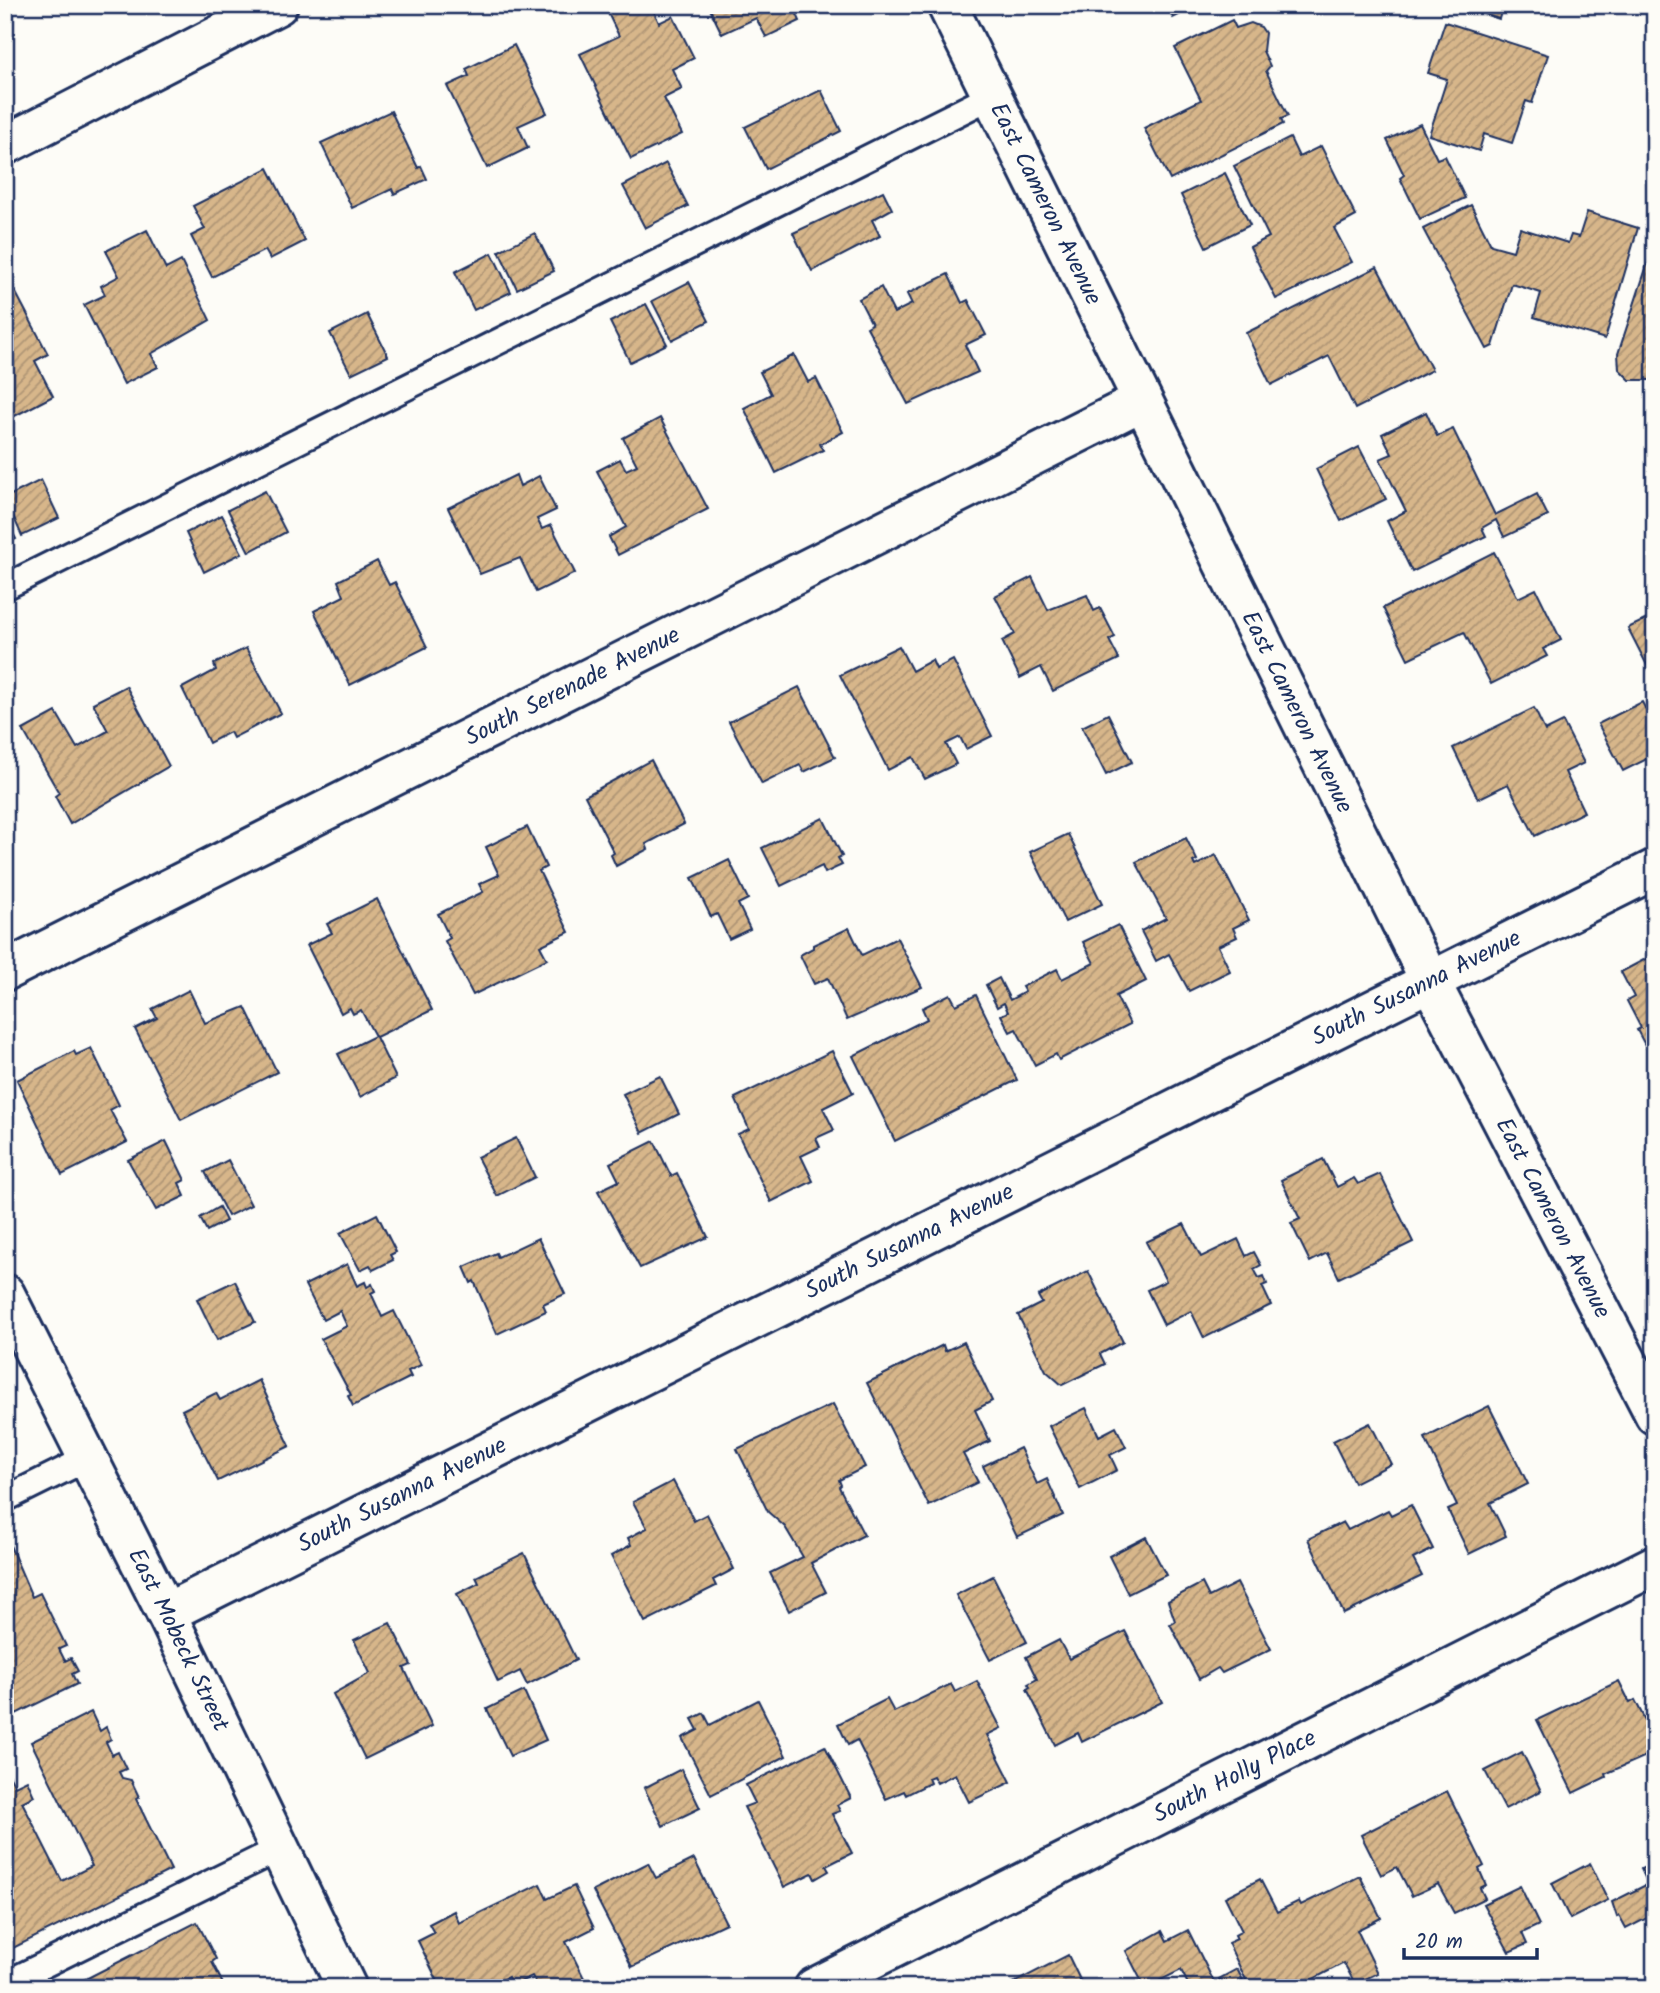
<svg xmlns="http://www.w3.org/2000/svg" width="1660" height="1993" font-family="Kalam,sans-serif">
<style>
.building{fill:url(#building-hatch);stroke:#1b2f5e;stroke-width:2}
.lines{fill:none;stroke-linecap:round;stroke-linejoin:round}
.service-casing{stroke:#1b2f5e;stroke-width:30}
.minor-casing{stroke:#1b2f5e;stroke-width:44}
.secondary-casing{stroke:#1b2f5e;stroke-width:44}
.service{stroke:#fdfcf7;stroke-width:24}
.minor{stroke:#fdfcf7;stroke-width:38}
.secondary{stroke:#fdfcf7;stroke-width:38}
.labels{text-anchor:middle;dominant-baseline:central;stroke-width:7;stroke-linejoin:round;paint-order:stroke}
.street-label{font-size:24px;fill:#1b2f5e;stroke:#fdfcf7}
</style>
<defs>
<pattern id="building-hatch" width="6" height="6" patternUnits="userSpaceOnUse" patternTransform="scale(1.75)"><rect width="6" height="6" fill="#d7b68a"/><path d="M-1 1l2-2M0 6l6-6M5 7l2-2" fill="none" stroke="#ae9474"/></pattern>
</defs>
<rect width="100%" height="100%" fill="#fdfcf7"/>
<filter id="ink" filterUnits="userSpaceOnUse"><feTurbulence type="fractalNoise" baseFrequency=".0143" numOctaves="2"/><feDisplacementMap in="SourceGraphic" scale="14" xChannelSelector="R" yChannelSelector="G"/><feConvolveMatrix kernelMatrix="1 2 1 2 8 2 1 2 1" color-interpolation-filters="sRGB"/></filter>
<g filter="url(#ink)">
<g class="building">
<polygon points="604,5 651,5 659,23 673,16 694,58 672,69 682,89 664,98 682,134 631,159 580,54 619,36"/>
<polygon points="708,5 793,5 800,21 766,37 756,18 722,34"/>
<polygon points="1166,5 1199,5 1173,18"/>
<polygon points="1456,5 1503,5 1499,19"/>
<polygon points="1232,20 1236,28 1251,23 1261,27 1265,33 1263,51 1270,66 1266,71 1288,116 1281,119 1283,124 1170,180 1144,128 1201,100 1175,48"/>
<polygon points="1445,22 1548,55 1532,103 1526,101 1512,143 1484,134 1479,151 1429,135 1447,79 1428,73"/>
<polygon points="514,45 547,113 518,126 528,148 487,168 447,86 469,76 466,69"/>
<polygon points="821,90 841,131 766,169 745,127"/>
<polygon points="391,111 418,168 421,166 427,179 394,194 392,189 352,208 321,143"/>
<polygon points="1420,124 1437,159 1445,156 1465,198 1420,219 1400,178 1404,175 1387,140"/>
<polygon points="1290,138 1299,157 1321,146 1356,216 1334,228 1352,262 1276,299 1250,247 1269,237 1234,166"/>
<polygon points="666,163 688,206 645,228 623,186"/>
<polygon points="268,168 305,241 270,259 265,250 212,277 191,236 205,229 193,206"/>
<polygon points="1225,173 1250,225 1206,247 1181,195"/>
<polygon points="883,191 892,209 872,220 880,236 812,271 793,233"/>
<polygon points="1471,205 1491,245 1513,251 1520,228 1568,243 1571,235 1579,237 1587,212 1638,228 1605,339 1534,317 1541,293 1512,284 1493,346 1487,349 1423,229"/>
<polygon points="147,230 166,269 181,261 210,320 151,354 158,367 124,384 84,305 105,295 101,286 119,276 106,251"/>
<polygon points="535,233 554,271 517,289 499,251"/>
<polygon points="1655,241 1655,380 1630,380 1619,369 1618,354"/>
<polygon points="492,253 511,292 474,310 455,272"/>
<polygon points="1377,267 1432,370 1355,409 1329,356 1271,385 1246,333"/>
<polygon points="948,274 962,303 968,300 986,335 965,345 978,372 908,404 867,327 872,324 859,299 881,287 894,313 912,304 907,294"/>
<polygon points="689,282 709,321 672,340 652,301"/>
<polygon points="15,291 48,354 35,361 53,396 5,421 5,296"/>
<polygon points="646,304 667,344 630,362 610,322"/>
<polygon points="367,314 388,356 351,374 330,333"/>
<polygon points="794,355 808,382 816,378 843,432 820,444 823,450 776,473 744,408 771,394 760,372"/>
<polygon points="1426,412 1437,436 1453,429 1495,515 1537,494 1548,516 1504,537 1496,520 1482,528 1486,536 1412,572 1387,521 1406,511 1380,459 1392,454 1382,434"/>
<polygon points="660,418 708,509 618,555 609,537 626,527 597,471 620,459 626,470 637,465 623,438"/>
<polygon points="1359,447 1386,499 1341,521 1316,469"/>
<polygon points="516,475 520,486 539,476 556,510 537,519 542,529 551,525 575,573 536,592 520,558 480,574 448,508"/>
<polygon points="41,480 59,518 22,536 5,498"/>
<polygon points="265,491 286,532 249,552 228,510"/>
<polygon points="222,515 242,553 204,572 186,533"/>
<polygon points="5,517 16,539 5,544"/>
<polygon points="1494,552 1518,598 1536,589 1561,640 1543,649 1547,656 1491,684 1464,632 1408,659 1383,608"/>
<polygon points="377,561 389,585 395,582 427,647 350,685 314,611 344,596 338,581"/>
<polygon points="1032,577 1048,610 1087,595 1094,611 1100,608 1115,637 1109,640 1119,659 1053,691 1041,667 1020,678 1002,641 1015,634 995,596"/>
<polygon points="1655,615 1655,681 1628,628"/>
<polygon points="899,646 912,671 932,660 936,669 953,660 992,736 966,749 960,737 946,744 956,764 925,779 913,757 888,770 840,675"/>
<polygon points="246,648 281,713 233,738 230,732 209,743 182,688 216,670 214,664"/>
<polygon points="126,686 169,766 70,824 55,796 59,793 23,730 56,712 77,748 108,731 93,703"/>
<polygon points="799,687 835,757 804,772 800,765 762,784 729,722"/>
<polygon points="1642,702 1655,727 1655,755 1623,771 1598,724"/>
<polygon points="1534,708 1545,731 1563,722 1584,763 1565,772 1584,812 1535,836 1508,784 1478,799 1453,748"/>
<polygon points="1108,714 1132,762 1106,775 1082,727"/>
<polygon points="651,760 684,824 646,844 648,849 616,866 611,855 614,853 585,796"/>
<polygon points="823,818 842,856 838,858 842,865 825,873 822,866 781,886 762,848"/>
<polygon points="527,827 546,867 539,871 569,932 540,946 547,959 473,995 445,941 450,938 438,914 483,892 479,884 499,875 486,847"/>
<polygon points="1068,834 1102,904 1065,922 1030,852"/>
<polygon points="1186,838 1197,860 1193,862 1195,866 1216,855 1249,920 1233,928 1237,937 1218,946 1230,971 1189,991 1169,954 1156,961 1141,931 1166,918 1136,862"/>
<polygon points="729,860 748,899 738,904 750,929 729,939 717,914 711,917 692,878"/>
<polygon points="377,899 432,1010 376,1037 396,1078 360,1097 338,1054 375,1036 361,1010 353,1014 350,1008 341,1013 307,945 332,933 327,924"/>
<polygon points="1118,925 1146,981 1116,996 1130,1024 1059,1060 1056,1054 1035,1065 1016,1029 1010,1032 1001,1015 1008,1012 1004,1003 997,1007 986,985 999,978 1010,1000 1025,992 1022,987 1057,969 1062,979 1094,963 1083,942"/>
<polygon points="849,928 862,955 897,938 922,987 847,1020 828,978 814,984 800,955 813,948 813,945"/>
<polygon points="1655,954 1655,1064 1637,1030 1641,1028 1627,1001 1634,997 1621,972"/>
<polygon points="189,990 205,1023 245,1007 277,1072 181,1120 135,1029 157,1018 152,1009"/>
<polygon points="950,994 956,1005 976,995 1017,1080 895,1141 853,1056 927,1019 922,1008"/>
<polygon points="91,1048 119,1105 110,1110 127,1142 62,1175 17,1080 74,1051 76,1055"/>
<polygon points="832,1051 853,1093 823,1108 834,1130 816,1138 820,1147 801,1156 813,1181 771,1202 738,1134 749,1129 735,1098"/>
<polygon points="660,1076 679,1114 642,1133 623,1094"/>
<polygon points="516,1138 535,1177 497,1196 477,1157"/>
<polygon points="166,1141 185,1180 179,1183 185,1196 156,1210 128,1160"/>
<polygon points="654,1141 671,1176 677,1173 708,1237 640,1268 598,1191 619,1181 610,1163"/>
<polygon points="1323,1159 1337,1187 1354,1178 1358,1184 1380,1174 1413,1242 1339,1278 1327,1253 1310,1262 1291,1223 1300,1219 1281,1180"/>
<polygon points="228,1160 251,1205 228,1216 205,1172"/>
<polygon points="219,1207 226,1221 207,1231 200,1218"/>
<polygon points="377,1214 396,1252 390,1255 393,1260 373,1270 370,1265 360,1270 340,1233"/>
<polygon points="1184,1224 1201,1257 1238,1239 1246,1256 1254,1252 1261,1265 1254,1269 1259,1278 1264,1276 1267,1284 1262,1286 1271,1305 1204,1338 1191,1311 1164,1325 1147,1290 1166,1281 1146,1242"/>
<polygon points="538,1238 565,1294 543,1304 546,1311 497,1334 474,1281 471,1283 464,1267 496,1253 498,1257"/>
<polygon points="347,1264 357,1286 365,1282 367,1287 372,1284 375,1291 371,1293 382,1317 394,1311 421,1365 408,1371 411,1377 353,1406 348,1396 351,1395 321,1339 347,1326 340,1311 323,1320 305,1285"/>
<polygon points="1088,1271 1123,1342 1100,1354 1105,1364 1062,1385 1046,1371 1018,1315 1042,1303 1038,1296"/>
<polygon points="235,1281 255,1322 217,1340 197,1299"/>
<polygon points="964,1342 992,1401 975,1410 990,1441 963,1454 978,1482 929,1506 867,1383 943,1345 945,1351"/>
<polygon points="259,1380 290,1446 218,1481 182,1410 216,1393 220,1400"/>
<polygon points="833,1404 865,1467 839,1480 841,1485 839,1487 864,1535 811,1563 826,1592 789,1611 770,1573 803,1557 785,1527 768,1512 737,1449"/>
<polygon points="1489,1406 1528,1484 1490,1503 1506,1536 1469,1554 1448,1510 1457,1506 1425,1438"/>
<polygon points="1086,1408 1099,1436 1116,1427 1126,1447 1110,1455 1117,1470 1080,1489 1049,1426"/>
<polygon points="1370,1423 1391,1464 1354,1483 1333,1441"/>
<polygon points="1020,1448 1037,1484 1047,1479 1063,1515 1017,1537 983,1466"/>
<polygon points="673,1481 694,1521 707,1514 734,1569 713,1580 716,1586 645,1622 611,1556 631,1545 628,1538 647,1528 633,1502"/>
<polygon points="1411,1505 1433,1549 1413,1559 1422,1576 1344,1614 1308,1539 1343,1522 1348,1530 1388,1510 1391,1515"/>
<polygon points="5,1534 32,1597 40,1593 66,1646 59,1649 65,1661 71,1658 78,1671 72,1674 77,1684 16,1714 5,1691"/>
<polygon points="1146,1537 1166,1575 1128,1594 1109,1556"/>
<polygon points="524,1553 576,1660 527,1685 520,1671 498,1682 457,1594 479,1583 476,1577"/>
<polygon points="993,1576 1027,1642 990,1660 956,1595"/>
<polygon points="1202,1583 1209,1597 1237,1583 1271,1649 1222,1673 1218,1668 1199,1679 1170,1624 1175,1621 1168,1601"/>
<polygon points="390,1623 411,1665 404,1668 432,1726 365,1759 333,1694 370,1673 354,1640"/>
<polygon points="1125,1631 1162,1702 1082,1742 1078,1733 1055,1745 1027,1689 1030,1687 1028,1684 1037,1679 1026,1657 1059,1640 1069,1659"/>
<polygon points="977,1681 1001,1728 987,1735 1011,1782 969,1802 955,1774 937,1783 933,1776 928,1778 930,1783 906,1795 904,1791 886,1799 857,1740 848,1745 838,1724 887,1699 894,1712 951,1684 955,1692"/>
<polygon points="1619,1681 1630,1703 1635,1700 1655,1740 1655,1752 1605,1774 1606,1777 1573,1793 1537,1720"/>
<polygon points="524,1691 546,1740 510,1756 487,1709"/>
<polygon points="758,1700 786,1756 711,1795 682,1738 698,1730 692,1719 704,1713 710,1725"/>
<polygon points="91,1712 100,1731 106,1727 111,1739 106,1742 112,1755 118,1752 126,1769 119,1772 122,1778 131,1780 139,1797 136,1799 171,1870 5,1952 5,1767 15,1786 27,1780 34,1796 22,1802 62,1881 92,1866 31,1742"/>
<polygon points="825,1746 851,1798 837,1805 840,1811 832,1814 852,1853 826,1866 829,1871 815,1879 812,1873 784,1887 744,1807 755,1803 746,1785"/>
<polygon points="1522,1752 1541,1791 1505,1809 1485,1771"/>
<polygon points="681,1769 700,1808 663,1826 644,1788"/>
<polygon points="1447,1791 1484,1866 1479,1869 1486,1885 1480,1888 1485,1898 1454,1913 1438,1884 1412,1896 1397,1867 1381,1875 1361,1835"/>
<polygon points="694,1859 726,1923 632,1967 593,1891 648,1863 656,1878"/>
<polygon points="1655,1862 1655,1914 1626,1929 1619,1916 1617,1917 1612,1902 1648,1884 1641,1869"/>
<polygon points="1590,1863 1608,1900 1570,1919 1552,1883"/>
<polygon points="1360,1876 1381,1918 1357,1930 1378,1973 1355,1984 1344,1963 1296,1988 1250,1988 1228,1943 1237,1939 1235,1935 1242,1931 1225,1897 1260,1879 1277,1912 1299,1901 1301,1905"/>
<polygon points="540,1884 547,1899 574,1886 594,1928 566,1942 585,1980 570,1988 538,1988 532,1976 512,1986 508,1977 488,1988 441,1988 418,1941 434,1933 429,1924 454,1911 459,1923"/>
<polygon points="1520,1886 1539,1925 1522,1933 1527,1944 1509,1952 1483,1904"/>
<polygon points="197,1922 216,1959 212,1962 225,1988 68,1988"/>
<polygon points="1188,1930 1215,1984 1207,1988 1190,1988 1181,1970 1145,1988 1126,1951 1162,1931 1167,1941"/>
<polygon points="1068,1955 1084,1988 1004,1988"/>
<polygon points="1237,1969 1247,1988 1224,1988 1219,1979"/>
</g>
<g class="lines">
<g class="service-casing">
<g id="service">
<polyline points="5,587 992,96"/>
<polyline points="5,1499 88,1458"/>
<polyline points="5,1984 279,1849"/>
</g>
</g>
<g class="minor-casing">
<g id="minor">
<path id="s1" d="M5 971 1142 401"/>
<path id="s2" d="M5 1294 166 1613 347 1988"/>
<path id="s3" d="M166 1613 1655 869"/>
<path id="s4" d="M814 1988 1655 1565"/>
</g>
</g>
<g class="secondary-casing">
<g id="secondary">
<path id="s5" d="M947 5 1431 983 1655 1415"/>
<polyline points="5,145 278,5"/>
</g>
</g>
<use href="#service" class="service"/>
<use href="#minor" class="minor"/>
<use href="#secondary" class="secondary"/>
</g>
</g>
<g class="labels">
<g class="street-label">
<text stroke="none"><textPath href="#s5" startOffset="222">East Cameron Avenue</textPath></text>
<text stroke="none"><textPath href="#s1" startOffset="635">South Serenade Avenue</textPath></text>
<text stroke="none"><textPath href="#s5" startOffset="789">East Cameron Avenue</textPath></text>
<text stroke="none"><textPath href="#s3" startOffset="1398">South Susanna Avenue</textPath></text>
<text stroke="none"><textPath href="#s5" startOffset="1356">East Cameron Avenue</textPath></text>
<text stroke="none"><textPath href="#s3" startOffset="831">South Susanna Avenue</textPath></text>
<text stroke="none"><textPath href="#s3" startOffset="264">South Susanna Avenue</textPath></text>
<text stroke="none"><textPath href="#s2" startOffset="387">East Mobeck Street</textPath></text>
<text stroke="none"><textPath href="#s4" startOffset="471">South Holly Place</textPath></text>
</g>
</g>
<rect width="1660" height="1993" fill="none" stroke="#fdfcf7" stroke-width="28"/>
<rect x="14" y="14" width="1632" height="1965" fill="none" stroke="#1b2f5e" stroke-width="2.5" filter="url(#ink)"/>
<path d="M1404 1948v10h133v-10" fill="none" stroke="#1b2f5e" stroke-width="3.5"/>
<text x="1415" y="1948" font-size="21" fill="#1b2f5e" stroke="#fdfcf7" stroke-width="5" paint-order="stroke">20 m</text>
</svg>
